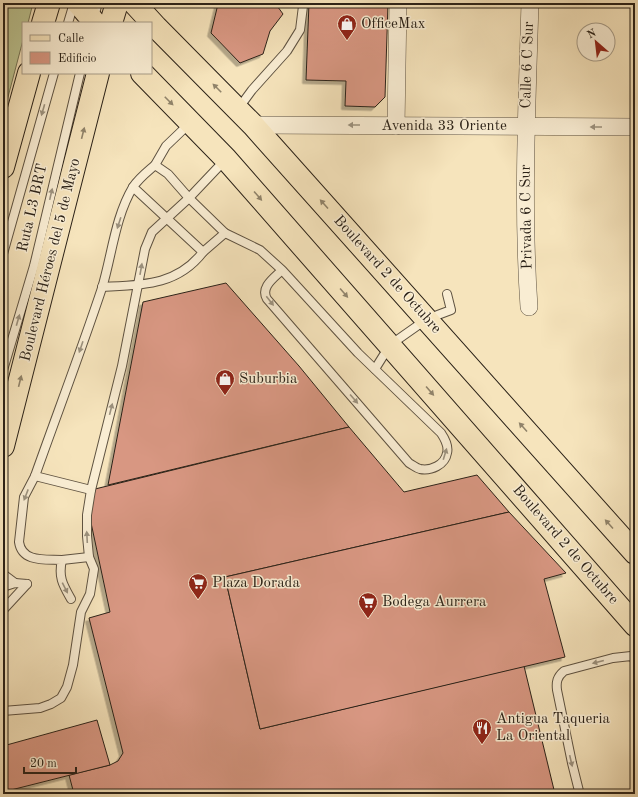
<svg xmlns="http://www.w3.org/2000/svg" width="638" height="797" font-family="'Old Standard TT',serif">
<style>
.green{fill:#bcc491;stroke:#747354}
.building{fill:#d89782;stroke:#2b2218;filter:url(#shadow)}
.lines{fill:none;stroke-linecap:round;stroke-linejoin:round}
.lane-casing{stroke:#5e5241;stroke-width:10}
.street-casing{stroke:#5e5241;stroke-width:18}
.primary-casing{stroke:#2b2218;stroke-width:24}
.lane{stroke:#f9edd3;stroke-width:8}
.street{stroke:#f9edd3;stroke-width:17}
.primary{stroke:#f6e4bc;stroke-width:22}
.oneway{fill:#90836a}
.oneway2{fill:#9c927f}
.labels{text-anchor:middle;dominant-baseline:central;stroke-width:3;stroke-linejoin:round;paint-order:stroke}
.poi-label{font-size:15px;fill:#2b2218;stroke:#f9edd3;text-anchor:start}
.street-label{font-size:15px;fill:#2b2218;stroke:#f9edd3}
</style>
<defs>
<filter id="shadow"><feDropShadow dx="-3.5" dy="3.5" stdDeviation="0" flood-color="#0004"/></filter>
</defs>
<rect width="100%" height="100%" fill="#f6e4bc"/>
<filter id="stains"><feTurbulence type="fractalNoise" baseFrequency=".005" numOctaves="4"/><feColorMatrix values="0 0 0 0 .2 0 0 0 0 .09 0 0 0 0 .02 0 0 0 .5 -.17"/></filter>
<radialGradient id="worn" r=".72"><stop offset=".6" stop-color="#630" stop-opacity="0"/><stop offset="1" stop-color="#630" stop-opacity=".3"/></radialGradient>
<polygon class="green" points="3,3 33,3 28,23 23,23 23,40 3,116"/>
<g class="building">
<polygon points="220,3 275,3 283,14 270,31 263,54 240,63 211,33 218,4"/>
<polygon points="309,3 388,3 385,97 375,107 345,106 346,81 306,80"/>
<polygon points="226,283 299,366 349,427 108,485 143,302"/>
<polygon points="349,427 404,492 477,475 509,512 225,577 260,729 524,666 555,794 74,794 69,775 110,765 118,761 123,753 89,618 110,612 90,518 95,489"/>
<polygon points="509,512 566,573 544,579 565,657 260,729 225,577"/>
<polygon points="97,720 110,765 3,792 3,746"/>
</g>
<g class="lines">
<g class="lane-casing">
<g id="lane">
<polyline points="94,16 98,3"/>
<polyline points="68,23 74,3"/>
<polyline points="238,109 252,90 287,51 300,30 303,6 302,3"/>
<polyline points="155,165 166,146 190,123"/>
<path d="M225 233 260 250 282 270 358 353 441 433C445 439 449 446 447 453 445 465 431 471 420 469 416 468 413 465 409 463L267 299C260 287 274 278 282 270"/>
<polyline points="3,254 54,73"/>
<path d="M102 287C141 285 177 286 203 252L133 187"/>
<polyline points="375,369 390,345 427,319 451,310 447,294"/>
<polyline points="3,370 34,266 80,73"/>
<polyline points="35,476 91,490"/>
<polyline points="62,560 89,557"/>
<polyline points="3,574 15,583"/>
<polyline points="3,587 15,583 27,584"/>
<path d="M71 599C63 585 58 577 62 560 46 559 22 563 19 542L24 497 35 476C57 414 81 351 102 288 112 255 115 217 133 187 139 178 147 172 155 165L168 174 189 198 225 233 203 252"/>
<polyline points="3,610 27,584"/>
<polyline points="3,711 40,708 51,704 61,698 67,687 73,665 81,612 90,594 94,569 89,557 87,536 87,515 91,490 122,366 145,249 152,232 189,198 225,160"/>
<path d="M581 794 579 791 572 763 557 690C556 682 557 677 564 671L613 658 631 656 635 660"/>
</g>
</g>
<g class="street-casing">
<g id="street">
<polyline points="253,125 635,127"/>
<polyline points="396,126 398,3"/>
<path d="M529 307C522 206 527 104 530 3"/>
</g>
</g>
<g class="primary-casing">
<g id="primary">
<polyline points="78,3 95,23"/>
<polyline points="134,3 156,27 253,125 635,553"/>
<polyline points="43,23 49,3"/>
<polyline points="111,23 117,3"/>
<polyline points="142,73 226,159 635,625"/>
<polyline points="3,167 29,73"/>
<polyline points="3,446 98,73"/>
</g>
</g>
<use href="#lane" class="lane"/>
<use href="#street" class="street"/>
<use href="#primary" class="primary"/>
</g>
<defs><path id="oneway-solid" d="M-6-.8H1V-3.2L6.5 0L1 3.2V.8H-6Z"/></defs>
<g class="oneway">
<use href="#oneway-solid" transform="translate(217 88) rotate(-135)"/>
<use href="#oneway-solid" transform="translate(169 101) rotate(45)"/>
<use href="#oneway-solid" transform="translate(83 133) rotate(-76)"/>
<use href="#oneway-solid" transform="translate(258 196) rotate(49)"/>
<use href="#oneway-solid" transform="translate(324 204) rotate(-132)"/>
<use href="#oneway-solid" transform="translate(344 293) rotate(49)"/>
<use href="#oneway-solid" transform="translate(20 381) rotate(-76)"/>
<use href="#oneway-solid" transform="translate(430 391) rotate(49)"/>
<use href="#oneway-solid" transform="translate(523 427) rotate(-132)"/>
<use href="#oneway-solid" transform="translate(609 524) rotate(-132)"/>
</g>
<g class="oneway2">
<use href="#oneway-solid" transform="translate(43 110) rotate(106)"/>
<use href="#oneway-solid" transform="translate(354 125) rotate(-180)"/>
<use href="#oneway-solid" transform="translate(596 127) rotate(-180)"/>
<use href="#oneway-solid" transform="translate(51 194) rotate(-77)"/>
<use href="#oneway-solid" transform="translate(119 223) rotate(108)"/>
<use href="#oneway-solid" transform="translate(141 269) rotate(-80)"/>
<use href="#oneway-solid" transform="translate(270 301) rotate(52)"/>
<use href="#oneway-solid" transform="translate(18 320) rotate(-74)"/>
<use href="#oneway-solid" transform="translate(81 347) rotate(109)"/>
<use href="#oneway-solid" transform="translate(354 399) rotate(49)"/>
<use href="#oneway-solid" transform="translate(111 409) rotate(-76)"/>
<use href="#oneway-solid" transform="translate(445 454) rotate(-73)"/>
<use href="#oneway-solid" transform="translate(26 495) rotate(111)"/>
<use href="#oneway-solid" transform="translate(87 537) rotate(-93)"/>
<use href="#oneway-solid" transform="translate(65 588) rotate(63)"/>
<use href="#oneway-solid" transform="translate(598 662) rotate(166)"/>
<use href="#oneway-solid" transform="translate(571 761) rotate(77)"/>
</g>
<defs>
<g id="shop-pin" transform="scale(1)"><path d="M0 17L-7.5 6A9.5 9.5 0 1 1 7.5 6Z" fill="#8f2418" stroke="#f9edd3"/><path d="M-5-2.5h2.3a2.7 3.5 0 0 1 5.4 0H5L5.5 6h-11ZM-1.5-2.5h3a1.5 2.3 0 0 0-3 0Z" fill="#fff"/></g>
<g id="supermarket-pin" transform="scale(1)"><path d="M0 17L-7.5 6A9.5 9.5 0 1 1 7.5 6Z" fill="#8f2418" stroke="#f9edd3"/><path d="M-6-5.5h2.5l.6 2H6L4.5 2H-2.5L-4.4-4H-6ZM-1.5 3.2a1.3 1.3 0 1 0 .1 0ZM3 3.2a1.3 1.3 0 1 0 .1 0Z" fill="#fff"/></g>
<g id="restaurant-pin" transform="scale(1)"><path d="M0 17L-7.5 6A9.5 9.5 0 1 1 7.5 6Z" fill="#8f2418" stroke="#f9edd3"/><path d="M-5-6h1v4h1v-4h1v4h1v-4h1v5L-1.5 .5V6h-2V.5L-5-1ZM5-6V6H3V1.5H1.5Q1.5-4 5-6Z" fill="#fff"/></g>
</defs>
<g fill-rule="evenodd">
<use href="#shop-pin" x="347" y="24"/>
<use href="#shop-pin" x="225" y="379"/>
<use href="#supermarket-pin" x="198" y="583"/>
<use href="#supermarket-pin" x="368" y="602"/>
<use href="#restaurant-pin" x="482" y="728"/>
</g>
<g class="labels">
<g class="poi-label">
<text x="361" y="24">OfficeMax</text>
<text x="239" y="379">Suburbia</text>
<text x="212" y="583">Plaza Dorada</text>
<text x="382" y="602">Bodega Aurrera</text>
<text x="496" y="719">Antigua Taqueria<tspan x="496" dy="17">La Oriental</tspan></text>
</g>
<g class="street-label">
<text transform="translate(528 65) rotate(-88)">Calle 6 C Sur</text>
<text x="444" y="126">Avenida 33 Oriente</text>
<text transform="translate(33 208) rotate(-77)">Ruta L3 BRT</text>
<text transform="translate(527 217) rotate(-91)">Privada 6 C Sur</text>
<text transform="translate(51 260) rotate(-76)">Boulevard Héroes del 5 de Mayo</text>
<text transform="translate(387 275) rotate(48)">Boulevard 2 de Octubre</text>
<text transform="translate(565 545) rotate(49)">Boulevard 2 de Octubre</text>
</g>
</g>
<rect width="638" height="797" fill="none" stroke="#f6e4bc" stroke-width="16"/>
<rect x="4" y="4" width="630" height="789" fill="none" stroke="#2b2218" stroke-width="2"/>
<rect x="8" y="8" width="622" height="781" fill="none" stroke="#2b2218"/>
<rect x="22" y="22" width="130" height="52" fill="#f9edd3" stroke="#a79c88"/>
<rect x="30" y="35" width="20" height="6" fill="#f6e4bc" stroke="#a79c88"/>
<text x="58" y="42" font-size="12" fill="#2b2218">Calle</text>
<rect x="30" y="52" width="20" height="12" fill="#d89782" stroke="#a79c88"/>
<text x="58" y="62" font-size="12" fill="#2b2218">Edificio</text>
<g transform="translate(596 42) rotate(332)"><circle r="19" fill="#f9edd3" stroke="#a79c88"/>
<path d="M0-3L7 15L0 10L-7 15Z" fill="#8f2418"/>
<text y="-6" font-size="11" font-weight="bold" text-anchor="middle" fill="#2b2218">N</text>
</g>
<path d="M24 767v6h52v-6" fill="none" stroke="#2b2218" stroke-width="2"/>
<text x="30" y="767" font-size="12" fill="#2b2218" stroke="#f9edd3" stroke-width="3" paint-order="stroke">20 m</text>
<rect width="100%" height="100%" filter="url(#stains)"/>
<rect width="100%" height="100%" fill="url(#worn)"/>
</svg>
